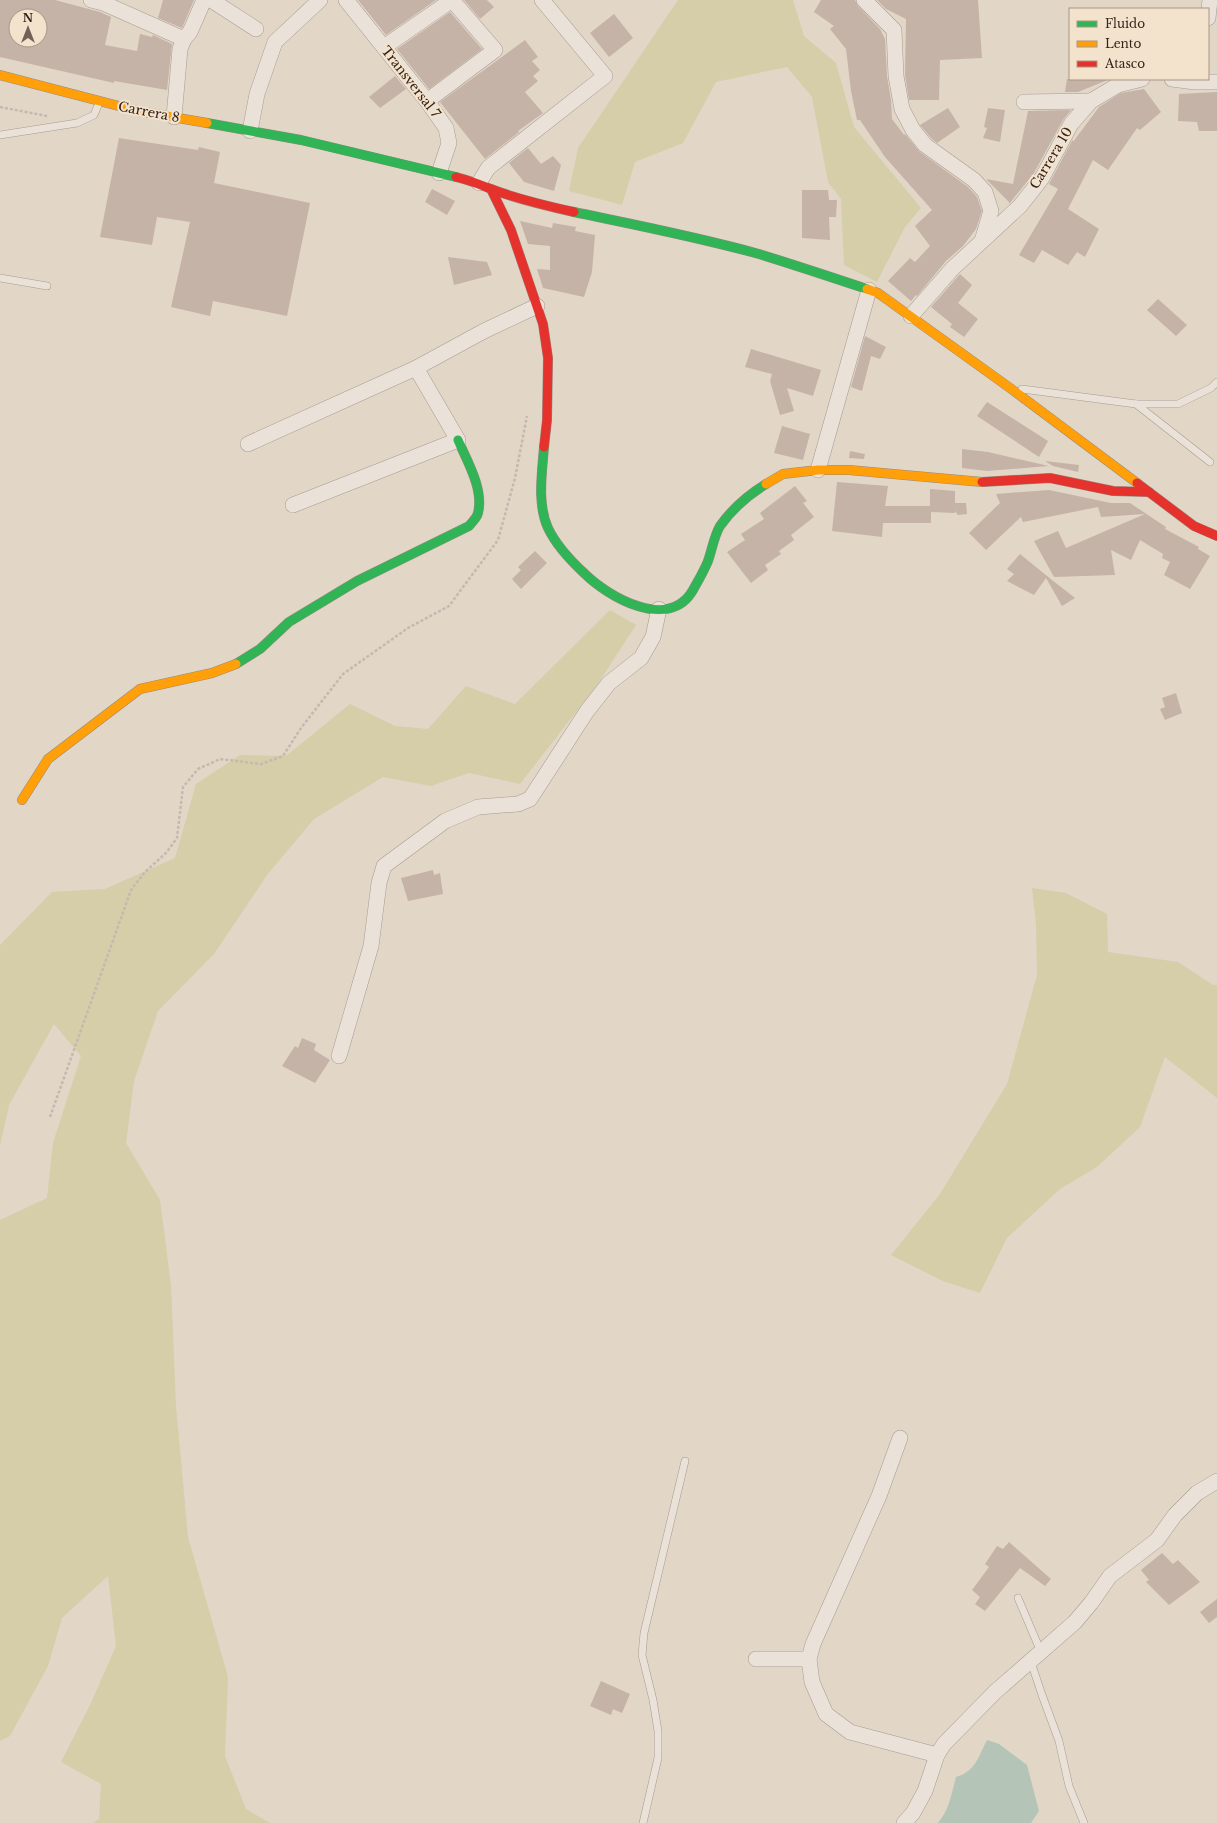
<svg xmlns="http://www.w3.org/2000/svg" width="1217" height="1823" font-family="'Libre Baskerville',serif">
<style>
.green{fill:#d5cea9}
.water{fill:#b4c5b8}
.building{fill:#c5b3a8;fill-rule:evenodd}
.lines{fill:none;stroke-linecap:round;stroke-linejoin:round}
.lane-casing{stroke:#a69b91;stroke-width:8}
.street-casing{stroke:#a69b91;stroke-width:16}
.fast-casing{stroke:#968b81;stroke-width:10}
.slow-casing{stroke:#968b81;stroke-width:10}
.jam-casing{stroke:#968b81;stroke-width:10}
.path{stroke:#c2b9b1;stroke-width:2.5;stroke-dasharray:3 2;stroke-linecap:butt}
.lane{stroke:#eae2d9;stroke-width:7}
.street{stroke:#eae2d9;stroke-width:15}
.fast{stroke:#30b455;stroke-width:9}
.slow{stroke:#ff9f0a;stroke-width:9}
.jam{stroke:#e5322d;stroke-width:9}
.labels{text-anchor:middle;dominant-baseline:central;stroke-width:4;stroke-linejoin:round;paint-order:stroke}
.street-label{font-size:13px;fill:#33231b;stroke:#f4e3cc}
</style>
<rect width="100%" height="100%" fill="#e2d6c7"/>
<g class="green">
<polygon points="678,0 793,0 804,36 836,63 854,127 921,208 905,227 877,282 844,265 841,199 828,182 812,97 787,67 716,82 683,143 635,162 622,205 569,191 578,148"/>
<polygon points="610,610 636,625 597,685 520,784 469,773 431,786 383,777 314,819 267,875 214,954 158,1011 134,1081 126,1143 160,1200 171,1285 176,1406 188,1537 228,1677 225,1756 246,1809 270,1823 93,1823 99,1819 101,1784 61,1762 91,1703 116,1646 108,1576 62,1618 48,1666 10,1736 0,1741 0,1220 47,1198 53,1143 81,1056 54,1024 9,1105 0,1146 0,945 52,892 105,889 175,858 196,784 240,755 286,756 350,704 395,726 428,729 466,686 515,704"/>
<polygon points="1032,888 1066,893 1107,914 1108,952 1178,962 1213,985 1217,985 1217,1098 1165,1057 1140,1127 1097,1167 1060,1189 1007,1238 980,1293 943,1281 891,1255 940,1194 1007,1084 1037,975 1036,924"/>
</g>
<path class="water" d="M987 1740 999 1744 1027 1765 1039 1811 1031 1823H938C950 1808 951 1795 956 1777 976 1771 978 1757 987 1740Z"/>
<g class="building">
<path d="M0 0H55L100 12 111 17 105 45 137 51 140 34 152 37 153 35 172 44 167 90 114 81V83L0 57ZM16 16H40V40H16Z"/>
<polygon points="163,0 194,0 182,28 158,18"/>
<polygon points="358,0 436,0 386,35"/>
<polygon points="464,0 487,0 494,7 480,19"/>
<polygon points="821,0 855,0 858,6 880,29 885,39 887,76 891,100 892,119 904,135 905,134 920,152 968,187 977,197 982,211 976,229 963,246 946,261 917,296 916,295 911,301 888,281 910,258 915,262 930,246 915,226 932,210 885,157 860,120 857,120 851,91 846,49 830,29 834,26 814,12"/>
<polygon points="877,0 978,0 982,58 940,60 939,100 909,100 905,75 906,19 886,9"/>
<polygon points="450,12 482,49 429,89 397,49"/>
<polygon points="614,14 633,38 609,57 590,33"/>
<polygon points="525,40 538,57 532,61 540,70 533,76 538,81 525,92 543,113 518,131 519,132 485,159 440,102"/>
<polygon points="395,76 406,89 380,108 369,97"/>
<polygon points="1067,79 1110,79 1078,92 1065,92"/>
<polygon points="1144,89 1161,112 1140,130 1137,128 1108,170 1093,160 1068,209 1099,229 1085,257 1077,252 1068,265 1042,250 1034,263 1019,255 1058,189 1049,184 1073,139 1073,142 1099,107 1121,93"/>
<polygon points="1217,92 1217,131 1199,131 1197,122 1178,121 1179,94"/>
<polygon points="948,108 960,127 937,143 931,138 920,125"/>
<polygon points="988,108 1005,110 1000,142 983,138 987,128 984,127"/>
<polygon points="1071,110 1063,120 1034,173 1009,204 1009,202 986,179 1013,184 1028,111"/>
<polygon points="119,138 198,150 199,147 220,152 214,183 310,203 287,316 213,301 210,316 171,307 190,222 157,217 152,245 100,237"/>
<polygon points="528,148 541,164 553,156 561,165 554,191 524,182 509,163"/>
<polygon points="432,189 455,201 447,215 425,202"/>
<polygon points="802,190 828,190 829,200 837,200 836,217 829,217 830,240 802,238"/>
<polygon points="520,221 552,228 553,223 576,227 575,231 595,235 592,272 584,297 543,288 537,269 550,270 550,246 528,244"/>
<polygon points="448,257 487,262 492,275 454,285"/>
<polygon points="960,274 972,285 958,303 978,319 964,337 950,327 952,324 931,307"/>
<polygon points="1158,299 1187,325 1176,336 1147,310"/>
<polygon points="865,336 886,347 880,359 871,356 862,391 851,387"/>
<polygon points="751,349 821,370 813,396 787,388 794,411 780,415 770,381 772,374 745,367"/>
<polygon points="987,402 1048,441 1039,457 977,416"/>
<polygon points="782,426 810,434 803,460 774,453"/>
<polygon points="962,449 988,452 1049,466 987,471 962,468"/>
<polygon points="850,451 865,454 864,459 849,458"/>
<polygon points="1045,461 1079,465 1078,472 1053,466"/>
<polygon points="837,482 888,486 885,506 930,506 930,489 955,491 955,503 966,503 967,514 958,515 955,511 955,513 931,512 931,523 883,523 882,537 832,531"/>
<polygon points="795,486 807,501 803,503 814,517 791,535 794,540 779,551 781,554 765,565 768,570 751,583 727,552 745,540 741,534 764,519 760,513"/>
<polygon points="1049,490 1111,503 1130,503 1166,527 1165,529 1199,547 1198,549 1210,556 1190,589 1164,575 1170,562 1162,558 1163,554 1140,540 1131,560 1111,550 1115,575 1054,577 1034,541 1058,531 1066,548 1145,514 1101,517 1098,507 1023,522 1021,517 986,550 969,533 1000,503 996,494"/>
<polygon points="535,551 547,563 521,589 512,579 521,570 518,567"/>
<polygon points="1020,554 1047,576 1075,598 1062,606 1046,578 1034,595 1007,581 1014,574 1007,569"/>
<polygon points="1176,693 1182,713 1165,720 1160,709 1165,707 1162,698"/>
<polygon points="433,870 434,875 440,873 443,894 408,901 401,878"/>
<polygon points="302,1038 316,1044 314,1050 330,1060 315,1083 282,1066 295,1046 298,1048"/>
<polygon points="1009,1542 1051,1579 1045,1586 1020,1568 985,1611 975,1604 980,1597 972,1590 989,1567 985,1564 997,1546 1003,1549"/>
<polygon points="1162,1553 1173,1564 1178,1560 1200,1582 1169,1605 1146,1582 1149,1580 1141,1570"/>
<polygon points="1217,1599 1217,1617 1209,1623 1200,1612"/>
<polygon points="601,1681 630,1694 622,1713 613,1709 611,1715 590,1706"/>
</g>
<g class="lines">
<g class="lane-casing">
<g id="lane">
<polyline points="0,135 77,123 94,115 99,103"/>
<polyline points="0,278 47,286"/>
<polyline points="1022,389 1136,404 1178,404 1211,388 1217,382"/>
<polyline points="1136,404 1210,462"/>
<polyline points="1018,1598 1041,1652"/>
<polyline points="1031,1662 1042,1695 1059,1741 1069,1786 1084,1823"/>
<polyline points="643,1823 658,1758 658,1731 653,1700 642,1655 644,1633 685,1461"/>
</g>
</g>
<g class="street-casing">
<g id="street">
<polyline points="91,0 103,3 184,39"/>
<polyline points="211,0 256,29"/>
<polyline points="346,0 427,101 446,128 449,143 439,173"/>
<polyline points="864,0 894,30 896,76 902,109 913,130 925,145 974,180 985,192 991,211 982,241"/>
<polyline points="1208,18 1210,0"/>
<polyline points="384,47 452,0 495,50 427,101"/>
<polyline points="1172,79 1195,82 1217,82"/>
<polyline points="1024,102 1091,101"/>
<polyline points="174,117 180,49 184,39 190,32 204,0"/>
<polyline points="250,131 257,94 275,42 320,0"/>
<polyline points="479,183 488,168 605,76 542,0"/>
<polyline points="911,316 952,269 1020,206 1042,178 1071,124 1091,101 1118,85 1142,79"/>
<polyline points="248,444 416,368 484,331 537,306"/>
<polyline points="818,470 869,290"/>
<polyline points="293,505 458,440 416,368"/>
<polyline points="339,1056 371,946 379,883 384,866 445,821 478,807 518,804 530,799 587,711 609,683 641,658 653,637 659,609"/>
<polyline points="900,1438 879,1496 813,1644 809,1659 812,1682 826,1714 850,1732 937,1755"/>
<polyline points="756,1659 809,1659"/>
<polyline points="904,1823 913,1813 925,1791 937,1755 944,1744 995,1692 1075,1622 1091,1603 1110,1576 1157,1540 1175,1515 1197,1493 1217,1481"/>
</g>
</g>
<g class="fast-casing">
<g id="fast">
<polyline points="207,123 301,140 456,177"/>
<path d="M574 212C636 225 698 237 759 254 795 265 831 277 867 289"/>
<path d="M544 447C542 473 537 504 548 528 556 545 570 560 584 573 608 597 669 632 693 590 698 581 704 571 708 561 712 550 714 536 720 526 732 509 748 495 766 484"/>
<path d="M236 664 260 649 289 622 357 581 469 526C472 522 477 518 478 513 484 489 467 461 458 440"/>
</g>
</g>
<g class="slow-casing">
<g id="slow">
<polyline points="0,75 138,111 207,123"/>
<polyline points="867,289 878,293 1010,388 1137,483"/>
<polyline points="766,484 783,474 818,470 849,470 982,482"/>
<polyline points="22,800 48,759 140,689 212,673 236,664"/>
</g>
</g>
<g class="jam-casing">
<g id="jam">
<path d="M456 177C468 180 479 184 491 189 517 199 547 206 574 212"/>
<polyline points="491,189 511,230 543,324 548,358 547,420 544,447"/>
<polyline points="982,482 1050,478 1113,491 1149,492"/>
<polyline points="1137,483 1194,526 1217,536"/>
</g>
</g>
<g class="path">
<polyline points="0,107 47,116"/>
<polyline points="50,1117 131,890 145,872 166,853 177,838 183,787 198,769 220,759 261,764 283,756 301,728 343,674 408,628 449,606 498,540 515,478 527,416"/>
</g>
<use href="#lane" class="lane"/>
<use href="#street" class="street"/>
<use href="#fast" class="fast"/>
<use href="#slow" class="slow"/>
<use href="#jam" class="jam"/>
</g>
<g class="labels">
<g class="street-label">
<text transform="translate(411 82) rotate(52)">Transversal 7</text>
<text transform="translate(149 112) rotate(11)">Carrera 8</text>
<text transform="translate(1051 158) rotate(-59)">Carrera 10</text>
</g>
</g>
<rect x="1069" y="8" width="140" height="72" fill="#f4e3cc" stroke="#a79685"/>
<rect x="1077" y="21" width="20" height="6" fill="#30b455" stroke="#a79685"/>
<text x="1105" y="28" font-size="12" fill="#33231b">Fluido</text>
<rect x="1077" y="41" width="20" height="6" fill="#ff9f0a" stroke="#a79685"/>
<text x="1105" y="48" font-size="12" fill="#33231b">Lento</text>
<rect x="1077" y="61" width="20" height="6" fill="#e5322d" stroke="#a79685"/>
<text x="1105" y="68" font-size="12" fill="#33231b">Atasco</text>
<g transform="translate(28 28)"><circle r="19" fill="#f4e3cc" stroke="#a79685"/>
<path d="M0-3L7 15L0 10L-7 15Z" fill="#706257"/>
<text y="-6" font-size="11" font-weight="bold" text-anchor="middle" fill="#33231b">N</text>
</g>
</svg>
